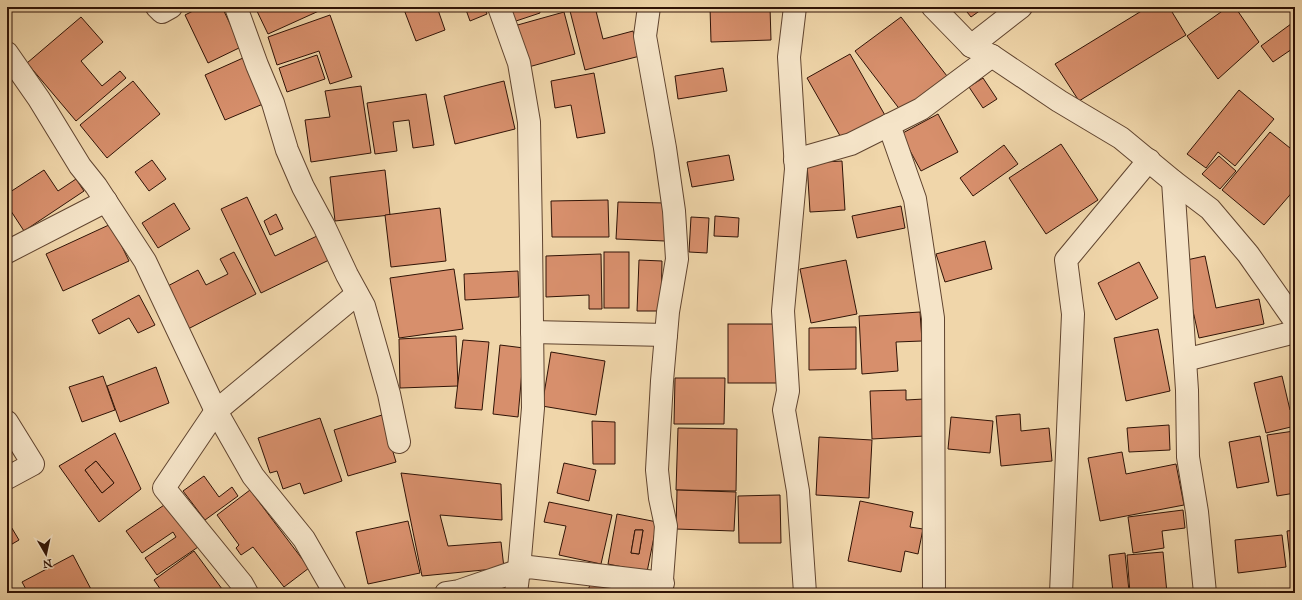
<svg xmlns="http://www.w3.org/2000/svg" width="1302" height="600" font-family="'IM FELL Great Primer',serif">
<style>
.building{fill:#d78f6c;stroke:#301306;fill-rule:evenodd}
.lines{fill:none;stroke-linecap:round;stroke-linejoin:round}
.minor-casing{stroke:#60442f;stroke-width:24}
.minor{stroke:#f5e4c8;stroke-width:22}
</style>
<rect width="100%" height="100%" fill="#f0d6aa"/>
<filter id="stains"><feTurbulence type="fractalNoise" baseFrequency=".005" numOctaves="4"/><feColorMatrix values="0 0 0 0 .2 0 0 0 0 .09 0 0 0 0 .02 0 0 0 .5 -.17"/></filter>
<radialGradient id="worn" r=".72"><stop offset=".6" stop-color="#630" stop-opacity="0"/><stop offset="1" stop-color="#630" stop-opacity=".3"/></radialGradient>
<g class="building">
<polygon points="201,7 222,7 241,47 208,63 185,15"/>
<polygon points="255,7 320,7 321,10 268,34"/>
<polygon points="403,7 437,7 445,30 416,41"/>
<polygon points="465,7 484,7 487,14 470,21"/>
<polygon points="505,7 539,7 540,13 510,23"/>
<polygon points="569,7 595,7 603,39 633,31 640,56 585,70"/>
<polygon points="710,7 770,7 771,40 711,42"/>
<polygon points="963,7 985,7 971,17"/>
<polygon points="1148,7 1169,7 1186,35 1079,101 1055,64"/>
<polygon points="1228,7 1235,7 1259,42 1218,79 1187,36"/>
<polygon points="564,12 575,54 525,68 514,26"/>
<polygon points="330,15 352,77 330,84 319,51 277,65 268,37"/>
<polygon points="81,17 103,42 81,61 102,86 120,71 126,78 76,121 27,63"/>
<polygon points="901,17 947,76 901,111 855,51"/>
<polygon points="1295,21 1295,47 1273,62 1261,46"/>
<polygon points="850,54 886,117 843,141 807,78"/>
<polygon points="317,55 325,79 287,92 279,68"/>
<polygon points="243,58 263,104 225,120 205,75"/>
<polygon points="723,68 727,91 678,99 675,76"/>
<polygon points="594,73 605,133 577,138 571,105 555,108 551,81"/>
<polygon points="983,78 997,99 983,108 969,87"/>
<polygon points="133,81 160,114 107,158 80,125"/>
<polygon points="504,81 515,129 455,144 444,96"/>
<polygon points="361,86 371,153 311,162 305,120 330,117 325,91"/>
<polygon points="1239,90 1274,119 1235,166 1218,152 1206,168 1187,154"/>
<polygon points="426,94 434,145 413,148 409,120 393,122 397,151 375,154 367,103"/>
<polygon points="938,114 958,152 921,171 901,134"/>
<polygon points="1270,132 1295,152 1295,189 1264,225 1222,190"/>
<polygon points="1061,144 1098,200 1046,234 1009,178"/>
<polygon points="1004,145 1018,164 973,196 960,178"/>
<polygon points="729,155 734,180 692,187 687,162"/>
<polygon points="1219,156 1236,171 1220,189 1202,174"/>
<polygon points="152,160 166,179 149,191 135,172"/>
<polygon points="842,161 845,210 810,212 807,163"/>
<polygon points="44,170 58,191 76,179 84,191 24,231 7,205 7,194"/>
<polygon points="385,170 390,215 335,221 330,177"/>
<polygon points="247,197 275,256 317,236 329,260 261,293 221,209"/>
<polygon points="608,200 609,237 552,237 551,201"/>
<polygon points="618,202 666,203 665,241 616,239"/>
<polygon points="174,203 190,229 158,248 142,223"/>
<polygon points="901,206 905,228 857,238 852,216"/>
<polygon points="440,208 446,261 391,267 385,215"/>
<polygon points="276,214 283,229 270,235 264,221"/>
<polygon points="715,216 739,218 738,237 714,236"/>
<polygon points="691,217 709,218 707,253 689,252"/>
<polygon points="111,224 129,261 63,291 46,254"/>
<polygon points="985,241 992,269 945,282 936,254"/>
<polygon points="234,252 256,294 186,330 164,288 198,270 206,285 228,274 220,259"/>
<rect x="604" y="252" width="25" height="56"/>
<polygon points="601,254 602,309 589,309 589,295 546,297 546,256"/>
<polygon points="1205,256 1216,308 1259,299 1264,324 1199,338 1182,261"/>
<polygon points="639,260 662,261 661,311 637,311"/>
<polygon points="846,260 857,314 811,323 800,269"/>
<polygon points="1139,262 1158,298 1116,320 1098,283"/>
<polygon points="454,269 463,329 399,338 390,278"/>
<polygon points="518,271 519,297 465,300 464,274"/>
<polygon points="139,295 155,325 138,333 129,318 99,334 92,320"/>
<polygon points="920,312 922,341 896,342 898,371 862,374 859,316"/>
<rect x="728" y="324" width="49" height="59"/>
<polygon points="856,327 856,369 809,370 809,328"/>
<polygon points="1158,329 1170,391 1126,401 1114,338"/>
<polygon points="456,336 458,386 400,388 399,339"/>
<polygon points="463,340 489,342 482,410 455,408"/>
<polygon points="500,345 524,348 518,417 493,414"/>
<polygon points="551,352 605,361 596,415 542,406"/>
<polygon points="156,367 169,403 120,422 107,386"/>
<polygon points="103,376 115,410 82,422 69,387"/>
<polygon points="1282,376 1290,410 1295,409 1295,426 1266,433 1254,383"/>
<polygon points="675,378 725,378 724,424 674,424"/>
<polygon points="906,390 906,400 924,399 925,436 872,439 870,391"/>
<polygon points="1020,414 1021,431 1049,428 1052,461 1001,466 996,416"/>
<polygon points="382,415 396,462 348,476 334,430"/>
<polygon points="951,417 993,421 990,453 948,449"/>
<polygon points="320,418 342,481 304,494 300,483 283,489 277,471 270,473 258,438"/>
<polygon points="592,421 615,422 615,464 593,464"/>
<polygon points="1169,425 1170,450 1129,452 1127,428"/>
<polygon points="678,428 737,429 736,491 676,490"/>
<polygon points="1294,431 1295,493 1277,496 1267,435"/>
<path d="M115 433 141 489 99 522 59 466ZM96 461 114 483 102 493 85 470Z"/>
<polygon points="1260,436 1269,482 1237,488 1229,442"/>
<polygon points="819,437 872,440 869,498 816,495"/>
<polygon points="1122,452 1126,474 1176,464 1184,505 1100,521 1088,458"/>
<polygon points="96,461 114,483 102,493 85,470"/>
<polygon points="564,463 596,470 589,501 557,493"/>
<polygon points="401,473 501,484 502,520 440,515 448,546 501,542 504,568 422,576"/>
<polygon points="204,476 219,497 232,487 238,496 205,520 183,491"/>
<polygon points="250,490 309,568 284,587 253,547 241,555 236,548 239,545 217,515"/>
<polygon points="677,490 736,492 734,531 676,529"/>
<polygon points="780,495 781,543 739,543 738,496"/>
<polygon points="170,501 201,545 157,575 145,558 176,537 173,532 142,553 126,531"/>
<polygon points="860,501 913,512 910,527 923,529 918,554 905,551 901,572 848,561"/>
<polygon points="549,502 612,515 601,564 559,555 566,526 544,522"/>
<polygon points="1183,510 1185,528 1162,531 1164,548 1133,553 1128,517"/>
<path d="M617 514 657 522 647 572 608 564ZM635 530H643L639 554 631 553Z"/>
<polygon points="7,520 19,540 7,547"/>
<polygon points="408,521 420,573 368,584 356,532"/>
<polygon points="635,530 643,530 639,554 631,553"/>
<polygon points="1295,530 1295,577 1292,577 1287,531"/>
<polygon points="1282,535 1286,567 1238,573 1235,540"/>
<polygon points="194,551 225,593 163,593 154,580"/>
<polygon points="1163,552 1167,593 1130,593 1127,555"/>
<polygon points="1125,553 1129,591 1113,592 1109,555"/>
<polygon points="73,555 93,593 28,593 22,582"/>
<polygon points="591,582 623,592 587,593"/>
</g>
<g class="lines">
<g class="minor-casing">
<g id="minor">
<polyline points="157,7 162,12 171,7"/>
<polyline points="236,7 257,65 273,103 287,150 303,187 324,226 347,275 364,306 389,394 399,442"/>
<polyline points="499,7 519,63 529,122 531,237 533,408 519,569 516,593"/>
<polyline points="649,7 645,36 665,148 674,211 677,259 668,312 662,381 657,470 660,498 666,526 661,593"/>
<polyline points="795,7 789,57 796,169 783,311 788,391 784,410 798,491 805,593"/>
<polyline points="933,7 971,46 992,56 1059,101 1121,138 1173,181 1210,209 1248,254 1295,321"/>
<polyline points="971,46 1021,7"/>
<polyline points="7,53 39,99 80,166 96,186 145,261 216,411 253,476 304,539 335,593"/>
<polyline points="889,125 915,199 933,318 934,593"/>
<polyline points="795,160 851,144 921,109 992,56"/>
<polyline points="1173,181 1187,390 1188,457 1197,512 1205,593"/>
<polyline points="7,252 106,201"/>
<polyline points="532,332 666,335"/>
<polyline points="1185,360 1295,332"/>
<polyline points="7,422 33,464 7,478"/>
<polyline points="247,593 242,584 164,488 216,411 357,294"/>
<polyline points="446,593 459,591 529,567 663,583"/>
<polyline points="1061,593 1073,314 1066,260 1149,160"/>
</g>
</g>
<use href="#minor" class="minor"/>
</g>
<rect width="1302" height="600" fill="none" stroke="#f0d6aa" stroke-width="24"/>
<rect x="8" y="8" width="1286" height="584" fill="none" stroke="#301306" stroke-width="2"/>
<rect x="12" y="12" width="1278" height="576" fill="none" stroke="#301306"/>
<g transform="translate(46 554) rotate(171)" stroke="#f5e4c8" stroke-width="3" paint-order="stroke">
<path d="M0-3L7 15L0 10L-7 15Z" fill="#301306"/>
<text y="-6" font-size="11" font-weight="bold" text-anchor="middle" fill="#301306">N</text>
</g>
<rect width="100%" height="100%" filter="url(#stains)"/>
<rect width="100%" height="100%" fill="url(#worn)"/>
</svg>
